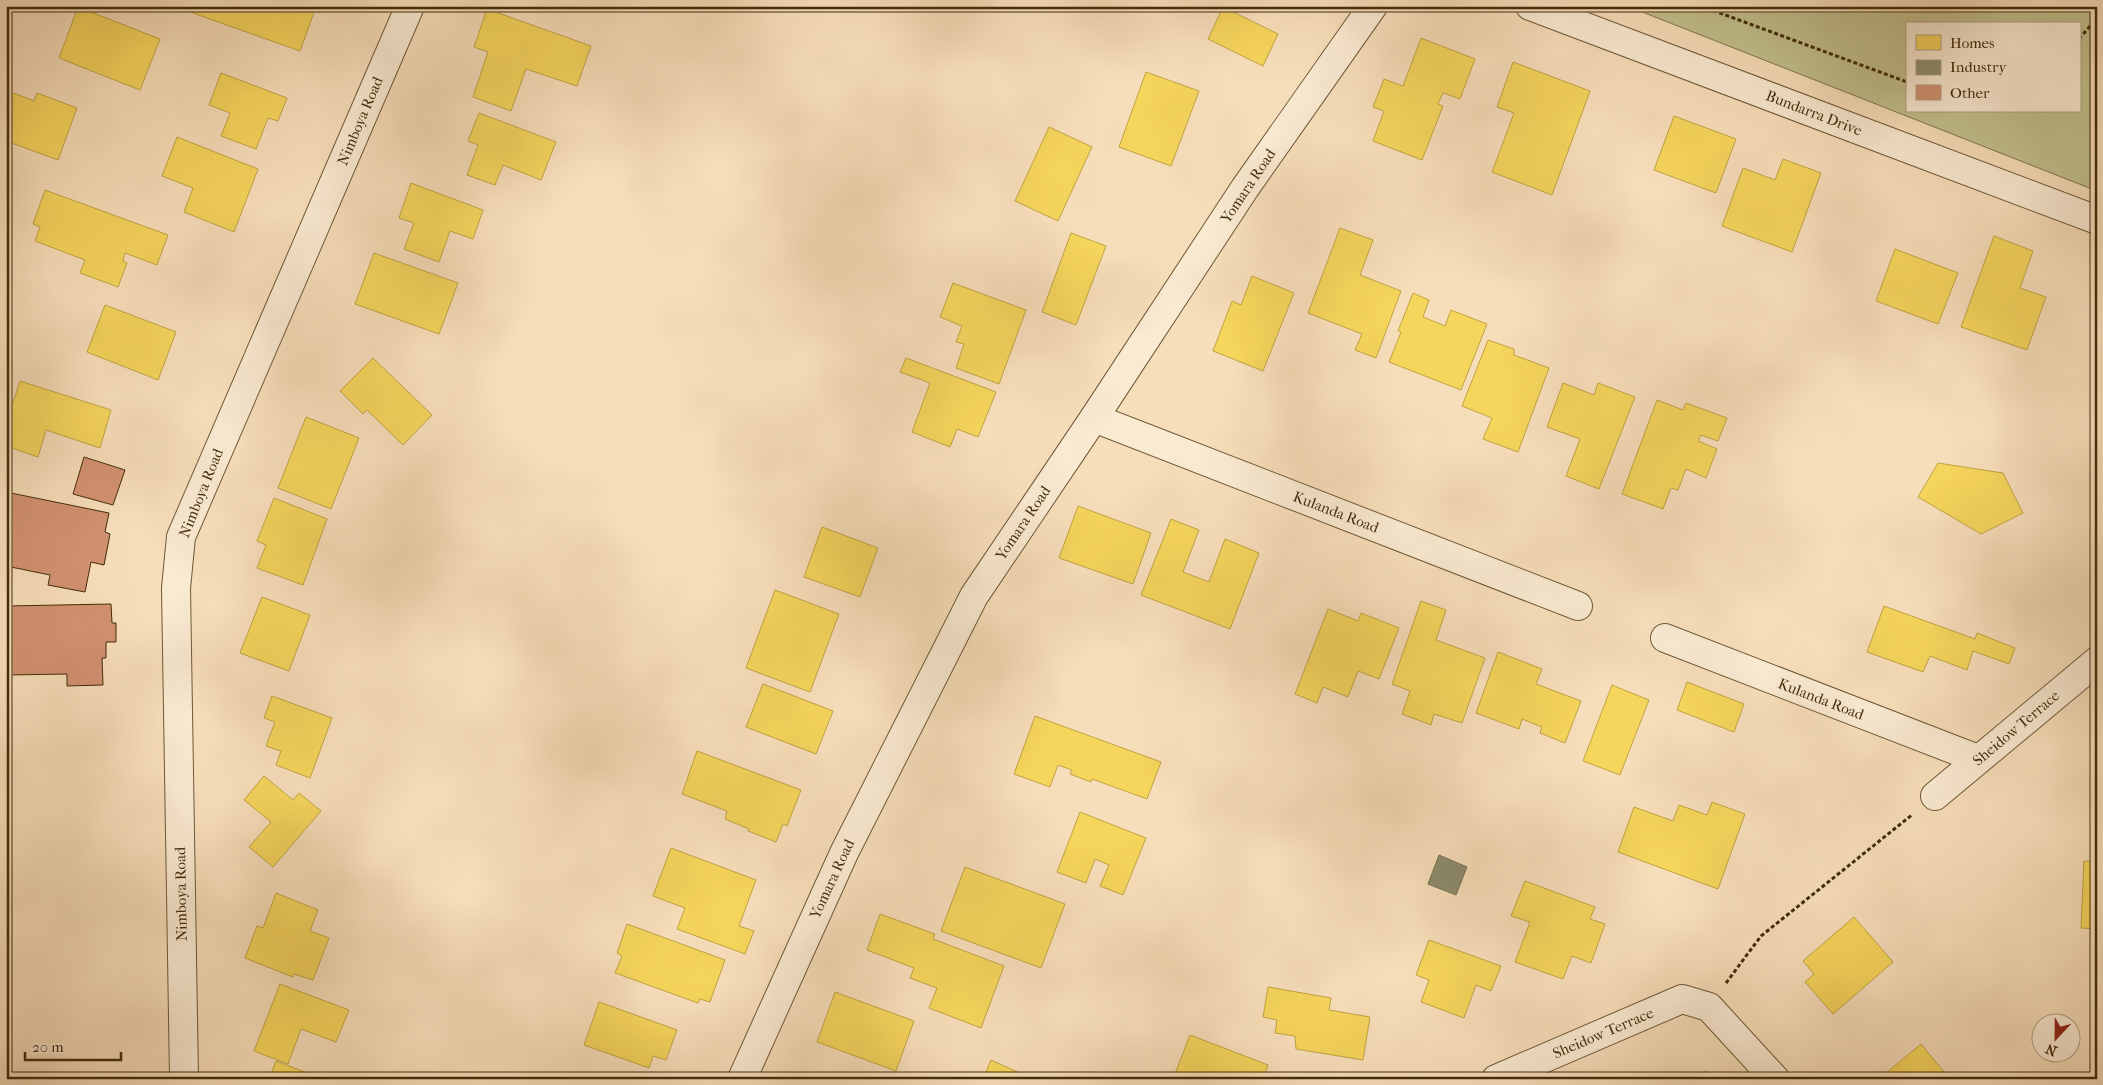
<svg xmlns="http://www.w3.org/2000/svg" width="2103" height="1085" font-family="'IM FELL French Canon',serif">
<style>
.green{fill:#c1c08d;stroke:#82764c;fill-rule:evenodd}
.homes{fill:#f6d55c;stroke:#c0a343}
.industry{fill:#8c8c6e;stroke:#767050}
.building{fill:#d39272;stroke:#422d0a}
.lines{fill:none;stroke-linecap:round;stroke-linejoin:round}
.street-casing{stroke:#6f5936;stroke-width:30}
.path{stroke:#422d0a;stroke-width:3;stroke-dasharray:4 2.5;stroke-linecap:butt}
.street{stroke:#faead2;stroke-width:28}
.labels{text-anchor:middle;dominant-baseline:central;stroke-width:5;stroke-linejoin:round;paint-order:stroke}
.street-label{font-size:15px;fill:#422d0a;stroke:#faead2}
</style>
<rect width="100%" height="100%" fill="#f7deba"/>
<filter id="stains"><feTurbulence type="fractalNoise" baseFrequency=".004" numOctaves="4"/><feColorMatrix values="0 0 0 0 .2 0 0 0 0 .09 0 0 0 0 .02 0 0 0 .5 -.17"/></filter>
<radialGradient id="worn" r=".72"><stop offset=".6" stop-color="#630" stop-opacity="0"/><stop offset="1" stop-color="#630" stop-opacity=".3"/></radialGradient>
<path class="green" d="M1627 6H2097V191L2041 169ZM1907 24H2079V111H1907Z"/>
<g class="homes">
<polygon points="192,6 314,6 316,7 300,51 190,12"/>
<polygon points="78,7 160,39 140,90 59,58"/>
<polygon points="1223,7 1278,34 1263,66 1208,39"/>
<polygon points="487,9 591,46 577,86 526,69 511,111 473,97 488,52 474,47"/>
<polygon points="1421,38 1475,59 1460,99 1443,93 1438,104 1443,106 1422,160 1373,141 1384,111 1373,107 1384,79 1403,86"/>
<polygon points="1513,62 1590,91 1552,195 1492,172 1514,113 1497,107"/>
<polygon points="1146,72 1199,91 1171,166 1119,147"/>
<polygon points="221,73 287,98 278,121 268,118 256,149 221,136 230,113 209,105"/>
<polygon points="8,91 34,101 37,93 77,108 58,160 6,141"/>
<polygon points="479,113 556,142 541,180 503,165 495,185 467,175 478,145 468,141"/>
<polygon points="1674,116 1736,139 1716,193 1654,170"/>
<polygon points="1049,127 1092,147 1058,221 1015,201"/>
<polygon points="177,137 258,169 234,232 184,212 193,188 162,176"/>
<polygon points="1783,159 1821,173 1792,252 1722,226 1743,168 1775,180"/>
<polygon points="411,183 483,210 473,239 450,231 439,262 404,249 414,223 399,218"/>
<polygon points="45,190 168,235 157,265 125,253 123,261 127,263 118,287 80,273 85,260 35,241 40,227 33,224"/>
<polygon points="1340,228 1373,240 1360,275 1401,291 1376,358 1355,350 1362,334 1308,313"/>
<polygon points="1071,233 1106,246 1076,325 1042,312"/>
<polygon points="1994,236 2033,251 2020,288 2046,297 2027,350 1961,327"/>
<polygon points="1895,249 1958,273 1938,324 1876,301"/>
<polygon points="374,253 458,283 439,334 355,304"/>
<polygon points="1252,276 1294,293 1263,371 1213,351 1232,301 1241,305"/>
<polygon points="953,283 1026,310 999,384 956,368 964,344 956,342 962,326 940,317"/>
<polygon points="1413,293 1429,300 1423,317 1445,326 1451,310 1487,324 1461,390 1389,362 1401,332 1398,331"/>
<polygon points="105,305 176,332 158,380 87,352"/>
<polygon points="1488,340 1514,349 1514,355 1549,368 1518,452 1483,439 1492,418 1462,406"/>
<polygon points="373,358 432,415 403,445 367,410 363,414 340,391"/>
<polygon points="906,358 996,392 978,437 957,429 950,447 912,432 930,383 900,372"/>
<polygon points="20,381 111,410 100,448 46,430 38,457 6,446 6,424"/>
<polygon points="1563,383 1594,395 1598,383 1635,397 1599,489 1566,476 1580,439 1547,427"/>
<polygon points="1657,400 1683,410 1686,403 1727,418 1718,441 1701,435 1698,441 1717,449 1706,478 1686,469 1678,490 1671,488 1663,509 1622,494"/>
<polygon points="306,417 359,438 331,509 278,488"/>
<polygon points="2097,460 2097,477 2091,474"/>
<polygon points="1938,463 2003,473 2023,513 1981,534 1918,497"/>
<polygon points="274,498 327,519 303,585 257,568 266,545 257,541"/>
<polygon points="1078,506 1151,533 1133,584 1059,558"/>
<polygon points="1171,519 1199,530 1183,572 1209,582 1225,539 1259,553 1230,629 1141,595"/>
<polygon points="822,527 878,548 860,597 804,577"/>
<polygon points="775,590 839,614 810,692 746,668"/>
<polygon points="262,597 310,615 289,671 240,653"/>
<polygon points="1421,601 1446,610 1436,640 1485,658 1462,723 1434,714 1431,725 1402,714 1410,691 1392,684"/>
<polygon points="1884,606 1975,639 1977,633 2015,648 2009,664 1973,651 1967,670 1930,656 1923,672 1867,652"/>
<polygon points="1328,609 1358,621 1361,613 1399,628 1379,679 1358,671 1348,697 1323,687 1317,703 1295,694"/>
<polygon points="1498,652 1542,669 1536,684 1581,701 1565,743 1540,733 1542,727 1522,719 1519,729 1476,713"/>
<polygon points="1687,682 1744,704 1734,732 1677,710"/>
<polygon points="763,684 833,711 816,754 746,727"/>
<polygon points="1612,685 1649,700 1620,775 1583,761"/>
<polygon points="272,696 332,718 310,778 276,765 281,751 266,746 275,722 264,718"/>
<polygon points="1035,716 1161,762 1147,799 1092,779 1091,782 1070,774 1072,770 1058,765 1050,787 1014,774"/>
<polygon points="697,751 801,790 787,826 783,824 776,842 748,831 749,829 725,819 727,811 682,794"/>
<polygon points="264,776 293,800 299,793 321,811 273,867 249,847 271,822 244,800"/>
<polygon points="1712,802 1745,814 1718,889 1618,852 1634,807 1673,821 1679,805 1707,815"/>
<polygon points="1080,812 1146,838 1123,895 1100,886 1109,865 1095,859 1086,883 1057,872"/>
<polygon points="671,848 756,880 739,926 754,931 745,954 677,929 685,908 653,896"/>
<polygon points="2084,861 2097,862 2097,929 2081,928"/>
<polygon points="965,867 1065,904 1041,968 941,931"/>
<polygon points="1525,881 1595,907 1590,919 1605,924 1591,963 1572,956 1563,979 1515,962 1530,922 1511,916"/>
<polygon points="276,893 318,910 310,931 329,938 313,980 294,974 293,977 245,958 257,926 263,928"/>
<polygon points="880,914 935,934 933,939 1004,966 981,1028 929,1008 937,988 910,978 914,968 867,950"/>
<polygon points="1854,917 1893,962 1833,1014 1805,982 1814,974 1803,961"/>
<polygon points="627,924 725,960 710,1002 700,999 698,1003 615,973 622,956 617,953"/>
<polygon points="1429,940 1501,966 1491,991 1476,985 1464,1018 1421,1002 1429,980 1416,975"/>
<polygon points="280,984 349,1010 336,1042 301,1029 288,1064 254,1051"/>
<polygon points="1268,987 1331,998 1329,1010 1370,1017 1363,1060 1296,1049 1295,1036 1275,1033 1277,1020 1263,1017"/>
<polygon points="835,992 914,1021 896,1071 817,1042"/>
<polygon points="599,1002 677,1030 666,1060 653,1056 649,1068 584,1045"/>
<polygon points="1190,1035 1268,1065 1263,1079 1173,1079"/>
<polygon points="1921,1044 1950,1079 1879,1079"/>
<polygon points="991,1060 1033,1079 983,1079"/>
<polygon points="276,1061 323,1079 269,1079"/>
<polygon points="1706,1071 1709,1079 1686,1079"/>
</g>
<polygon class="industry" points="1439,855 1467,867 1456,895 1428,884"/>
<g class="building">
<polygon points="84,457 125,470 113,505 73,494"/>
<polygon points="6,492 109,513 105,532 110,534 104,565 91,562 85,592 48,585 50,575 6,566"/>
<polygon points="111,604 112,623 116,623 116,642 106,642 106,658 102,658 103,685 67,686 67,674 8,675 7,606"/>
</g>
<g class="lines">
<g class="street-casing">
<g id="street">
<polyline points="1530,6 2097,220"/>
<polyline points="1094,418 1578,606"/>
<polyline points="1665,638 1978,759"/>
<polyline points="1935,796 2097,661"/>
<polyline points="184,1079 176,588 181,537 410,6"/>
<polyline points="742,1079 844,853 974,596 1094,418 1245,188 1373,6"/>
<polyline points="1496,1079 1682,999 1709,1007 1775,1079"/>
</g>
</g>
<g class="path">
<polyline points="1701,6 1907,82"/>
<polyline points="2079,39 2097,18"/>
<polyline points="1726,983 1761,936 1913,814"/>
</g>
<use href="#street" class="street"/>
</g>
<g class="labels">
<g class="street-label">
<text transform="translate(1814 113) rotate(21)">Bundarra Drive</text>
<text transform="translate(360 121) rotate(-67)">Nimboya Road</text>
<text transform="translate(1248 186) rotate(-56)">Yomara Road</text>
<text transform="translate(201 493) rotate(-68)">Nimboya Road</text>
<text transform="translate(1336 512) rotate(21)">Kulanda Road</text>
<text transform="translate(1023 523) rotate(-56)">Yomara Road</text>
<text transform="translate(1821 699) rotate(21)">Kulanda Road</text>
<text transform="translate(2016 728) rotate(-40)">Sheidow Terrace</text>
<text transform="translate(832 879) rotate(-65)">Yomara Road</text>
<text transform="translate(181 894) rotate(-91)">Nimboya Road</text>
<text transform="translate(1603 1033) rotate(-23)">Sheidow Terrace</text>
</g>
</g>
<rect width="2103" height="1085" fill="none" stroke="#f7deba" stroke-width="25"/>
<rect x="8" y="8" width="2088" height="1070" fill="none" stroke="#422d0a" stroke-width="2.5"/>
<rect x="12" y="12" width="2078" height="1060" fill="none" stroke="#422d0a"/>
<rect x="1906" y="22" width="175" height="90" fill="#faead2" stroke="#b09e82"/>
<rect x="1916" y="35" width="25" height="15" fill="#f6d55c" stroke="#b09e82"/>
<text x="1950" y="48" font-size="15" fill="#422d0a">Homes</text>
<rect x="1916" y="60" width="25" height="15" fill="#8c8c6e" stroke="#b09e82"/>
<text x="1950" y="72" font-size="15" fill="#422d0a">Industry</text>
<rect x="1916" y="85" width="25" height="15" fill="#d39272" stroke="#b09e82"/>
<text x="1950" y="98" font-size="15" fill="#422d0a">Other</text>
<g transform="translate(2056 1038) rotate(202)"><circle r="24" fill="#faead2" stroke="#b09e82"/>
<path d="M0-4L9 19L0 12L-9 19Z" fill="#8f2418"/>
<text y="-8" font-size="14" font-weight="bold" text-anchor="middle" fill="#422d0a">N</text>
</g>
<path d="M25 1052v8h96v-8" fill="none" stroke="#422d0a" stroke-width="2.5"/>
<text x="32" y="1052" font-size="15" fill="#422d0a" stroke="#faead2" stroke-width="4" paint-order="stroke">20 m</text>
<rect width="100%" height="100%" filter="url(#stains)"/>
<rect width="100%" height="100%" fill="url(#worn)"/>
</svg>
